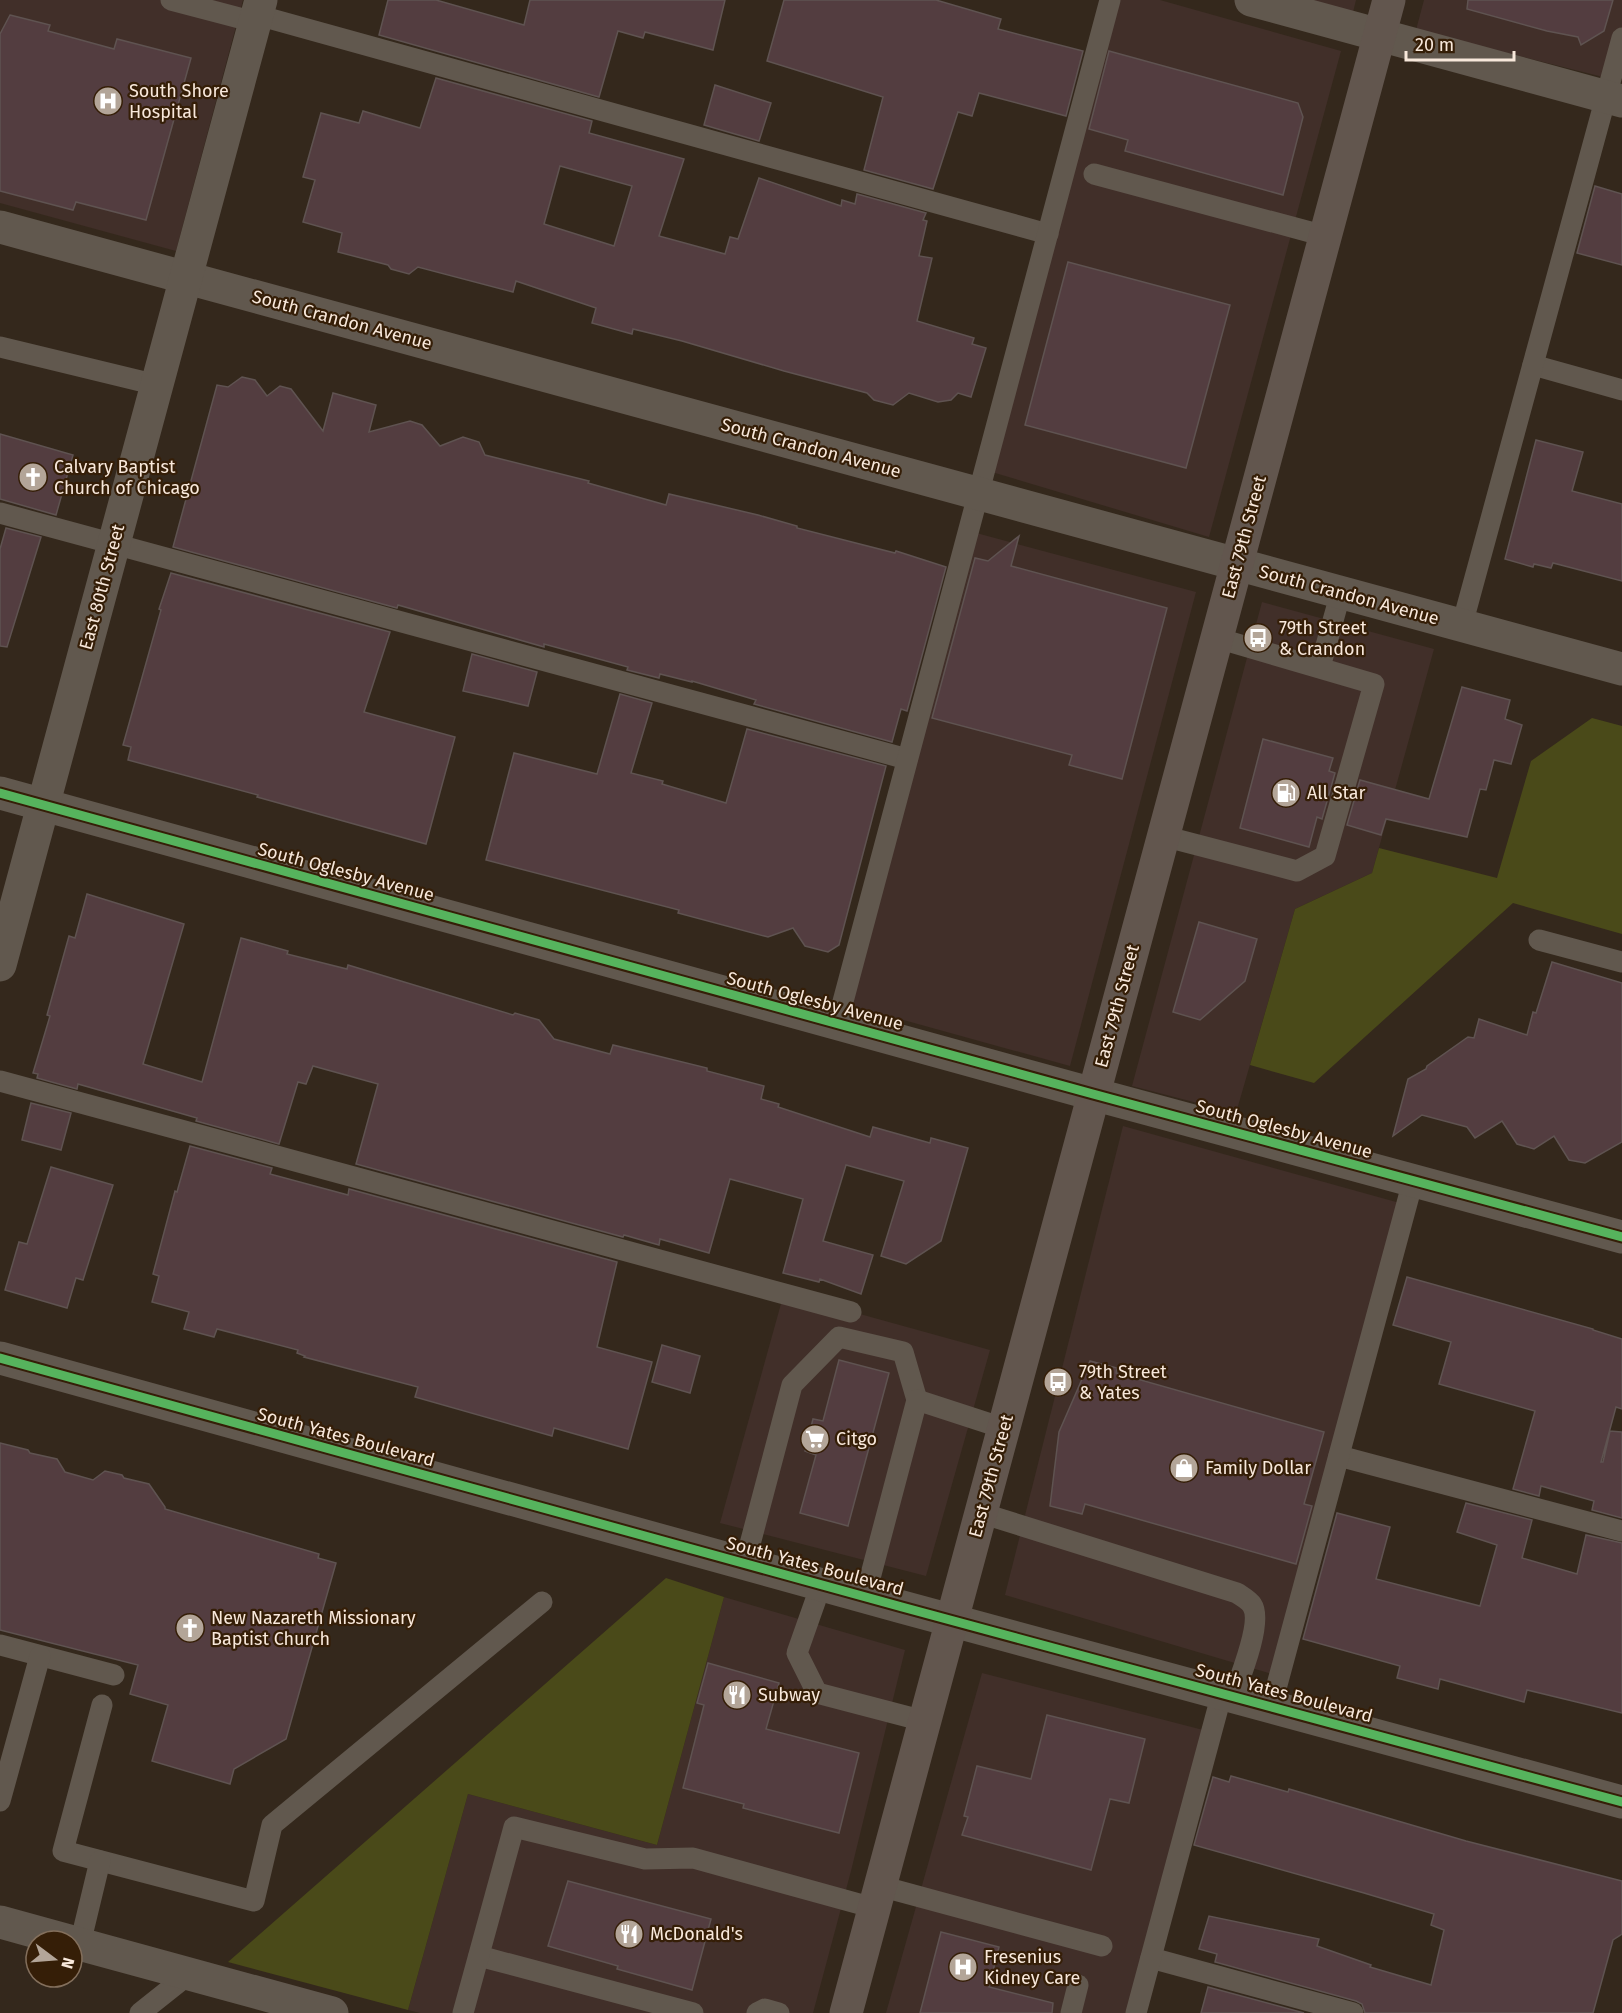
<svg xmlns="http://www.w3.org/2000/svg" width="1622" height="2013" font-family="'Fira Sans',sans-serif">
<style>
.commercial{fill:#412f29}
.green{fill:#4a4a19}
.building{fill:#533d40;stroke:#5f5351;stroke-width:1.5;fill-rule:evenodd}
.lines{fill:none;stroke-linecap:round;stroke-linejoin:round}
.service{stroke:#61584e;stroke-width:21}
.minor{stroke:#61584e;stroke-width:33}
.tertiary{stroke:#61584e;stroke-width:33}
.secondary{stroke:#62564e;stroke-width:33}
.cycleway-casing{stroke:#351e07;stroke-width:13}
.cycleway{stroke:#56b35d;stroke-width:9}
.labels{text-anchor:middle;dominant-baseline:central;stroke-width:4.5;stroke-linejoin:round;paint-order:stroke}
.poi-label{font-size:18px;fill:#f8e8db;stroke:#351e07;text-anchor:start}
.street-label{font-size:18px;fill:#f8e8db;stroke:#351e07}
</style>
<rect width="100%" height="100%" fill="#34281c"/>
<g class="commercial">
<polygon points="0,0 243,0 176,251 0,203"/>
<polygon points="1110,0 1160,0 1341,51 1209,537 985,470"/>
<polygon points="1310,0 1356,0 1353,12"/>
<polygon points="1424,0 1622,0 1622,38 1611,79 1416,30"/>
<polygon points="969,531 1196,592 1070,1066 842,1003"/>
<polygon points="1262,602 1434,649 1372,873 1295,909 1236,1113 1132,1086"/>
<polygon points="1123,1126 1407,1205 1279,1676 1005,1595"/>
<polygon points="784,1293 990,1350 926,1576 720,1523"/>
<polygon points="724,1597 905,1650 851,1871 813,2013 420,2013 408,2010 468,1794 657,1845"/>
<polygon points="982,1673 1211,1732 1136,2013 886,2013"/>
</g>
<g class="green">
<polygon points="1592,718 1622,726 1622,934 1513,903 1314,1083 1250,1065 1295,909 1372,873 1379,848 1497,878 1531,761"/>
<polygon points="666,1578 724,1597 657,1845 468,1794 408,2010 228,1962"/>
</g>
<g class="building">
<polygon points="388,0 436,0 524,25 530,0 725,0 713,50 645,32 643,38 618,31 599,97 379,35"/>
<polygon points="784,0 936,0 1001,19 998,29 1083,51 1066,116 979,93 972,116 958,112 933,189 864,170 883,97 767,61"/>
<polygon points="1468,0 1613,0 1604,31 1581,45 1578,37 1547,31 1467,9"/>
<polygon points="10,15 50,25 48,31 114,49 117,39 191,58 146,220 76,202 73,210 0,191 0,34"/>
<polygon points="1109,51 1298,103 1303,117 1283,195 1125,151 1128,140 1089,129"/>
<path d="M436 78 592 121 589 133 684 159 659 236 725 254 730 237 738 239 759 178 841 206 842 200 855 204 857 194 926 213 923 220 927 221 919 256 932 258 917 321 974 338 972 344 986 348 971 397 958 393 951 400 938 402 909 393 893 405 874 400 867 393 784 371 682 341 633 329 632 334 592 323 596 308 516 281 513 292 418 267 409 274 391 269 388 265 338 252 342 233 303 222 315 180 303 177 321 113 359 123 363 111 420 128ZM560 166 632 186 614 246 544 224Z"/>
<polygon points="715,85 771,103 759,141 704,125"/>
<polygon points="1595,186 1622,194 1622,265 1577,253"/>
<polygon points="1068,262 1230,305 1186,468 1025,425"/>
<polygon points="242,377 255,380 267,396 280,386 291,389 323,431 333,393 376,405 369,432 410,421 422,425 440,446 463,437 479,442 485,455 589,481 588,483 666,505 669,494 758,515 797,526 797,528 895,553 896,551 946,567 907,711 901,709 892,742 754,704 756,700 692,681 692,682 660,674 659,678 627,670 628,667 544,644 544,647 398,605 397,608 173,547 217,385 228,387"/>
<polygon points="0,434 73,455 56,515 0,499"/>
<polygon points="1536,440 1583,452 1572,491 1622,504 1622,581 1553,563 1551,568 1534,564 1533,567 1505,559"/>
<polygon points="6,528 41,537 7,647 0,646 0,549"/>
<polygon points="1019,536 1011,566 1167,608 1122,779 1069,765 1072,755 932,718 975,558 988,561"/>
<polygon points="171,573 390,632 364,712 455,737 426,844 257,797 258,795 128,760 131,747 123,745 161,610 159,609"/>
<polygon points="472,654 537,672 528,706 463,691"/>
<polygon points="1462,687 1510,700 1505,719 1522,725 1511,764 1494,760 1486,790 1480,789 1467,837 1386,819 1381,835 1347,825 1360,780 1429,799"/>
<polygon points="620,694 652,703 631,773 663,781 662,784 726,803 747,729 886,766 839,945 828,952 805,946 793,928 768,937 678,913 679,910 486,860 514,753 597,774"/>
<polygon points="1263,739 1333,758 1329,771 1335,773 1322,819 1317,817 1309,847 1240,828"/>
<polygon points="87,894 184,924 143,1064 202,1082 241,938 288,951 287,954 347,969 348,965 513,1015 515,1013 539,1020 554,1039 610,1054 613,1045 707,1068 707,1071 764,1086 761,1099 779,1104 778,1107 870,1137 873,1127 930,1143 931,1138 968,1148 941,1241 906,1264 881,1256 904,1181 846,1165 823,1241 873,1255 861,1294 820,1279 819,1282 783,1273 803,1199 730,1179 709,1253 660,1239 659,1245 624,1235 623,1237 356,1164 378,1084 313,1066 306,1084 298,1082 279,1144 196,1121 197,1118 78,1084 77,1089 37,1078 38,1074 33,1073 50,1016 47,1015 69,936 75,938"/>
<polygon points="1199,922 1257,939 1245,981 1200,1020 1173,1012"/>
<polygon points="1552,962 1622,983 1622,1142 1585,1163 1569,1160 1554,1136 1534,1149 1517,1144 1502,1121 1475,1138 1467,1127 1422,1115 1393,1136 1408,1079 1426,1069 1427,1066 1468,1037 1474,1038 1479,1019 1527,1035 1533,1012 1536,1013"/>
<polygon points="31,1103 71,1113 61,1150 22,1140"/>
<polygon points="190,1146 272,1168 270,1174 348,1195 349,1189 617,1262 597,1347 652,1362 628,1449 554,1428 552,1436 415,1397 418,1387 304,1357 305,1356 297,1353 298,1350 217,1329 214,1337 184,1329 189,1312 152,1302 159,1276 153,1274 175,1191 177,1192"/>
<polygon points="51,1167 113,1185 83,1280 76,1278 67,1308 5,1290 19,1242 27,1244"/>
<polygon points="1407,1277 1593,1329 1593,1330 1622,1339 1622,1409 1616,1407 1601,1462 1603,1462 1610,1431 1622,1432 1622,1518 1592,1510 1594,1501 1541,1486 1539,1496 1513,1489 1535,1411 1439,1384 1451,1342 1393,1325"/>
<polygon points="662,1345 700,1356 690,1393 652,1382"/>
<polygon points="839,1360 889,1373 848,1526 800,1513 816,1455 805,1451 813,1419 823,1421"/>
<polygon points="1090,1361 1117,1368 1116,1373 1324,1432 1304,1504 1312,1506 1296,1564 1085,1504 1082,1514 1050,1506 1059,1432"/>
<polygon points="0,1443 28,1450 30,1453 57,1459 65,1472 93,1480 105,1471 122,1475 124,1478 149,1484 165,1507 165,1509 319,1554 318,1558 336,1563 286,1739 234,1769 230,1784 152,1761 168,1705 130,1694 138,1665 0,1630"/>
<polygon points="1466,1503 1532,1520 1522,1558 1577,1574 1586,1535 1622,1543 1622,1713 1527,1690 1524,1702 1440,1679 1438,1689 1397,1678 1400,1666 1303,1639 1337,1513 1390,1527 1376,1579 1480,1606 1497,1545 1457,1532"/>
<polygon points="708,1663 779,1683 766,1729 859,1753 839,1833 743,1808 744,1804 683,1788 704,1705 697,1703"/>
<polygon points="1047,1715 1145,1739 1129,1803 1110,1799 1091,1870 962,1835 968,1817 964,1816 977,1766 1031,1779"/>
<polygon points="1231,1776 1288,1792 1289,1789 1466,1841 1622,1881 1622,1934 1613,1940 1593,2013 1365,2013 1362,2004 1356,2001 1215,1962 1217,1954 1199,1949 1209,1916 1319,1939 1317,1946 1371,1965 1370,1967 1431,1985 1444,1930 1431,1925 1434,1914 1364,1893 1194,1845 1213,1777 1229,1782"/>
<polygon points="568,1881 711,1919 692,1990 617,1969 618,1966 548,1946"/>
<polygon points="941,1932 999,1947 989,1987 1053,2003 1052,2013 920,2013"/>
<polygon points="1208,1987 1304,2013 1201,2013"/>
</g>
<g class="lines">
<g class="service">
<polyline points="171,0 255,22"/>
<polyline points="257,15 1048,234"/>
<polyline points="1094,174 1325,236"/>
<polyline points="0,347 157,385"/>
<polyline points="1533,365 1622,390"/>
<polyline points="0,513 907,759"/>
<polyline points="1462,625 1622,38"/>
<polyline points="1320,667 1341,592"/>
<polyline points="1163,836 1297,871 1325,856 1374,684 1217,638"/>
<polyline points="1539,940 1622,962"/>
<polyline points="837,1024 1110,0"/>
<polyline points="0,1081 851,1312"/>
<polyline points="1339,1456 1622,1531"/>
<path d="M981 1513 1237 1593C1241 1596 1249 1600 1252 1605 1263 1621 1240 1678 1233 1697"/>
<polyline points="745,1563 792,1385 839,1337 903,1352 917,1400"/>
<polyline points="821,1585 797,1653 817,1693 924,1721"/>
<polyline points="865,1597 917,1400 1003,1428"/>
<polyline points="0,1645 114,1675"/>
<polyline points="102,1705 63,1851 254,1901 272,1825 542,1602"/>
<polyline points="1271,1707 1413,1181"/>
<polyline points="0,1801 40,1656"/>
<polyline points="880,1886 1102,1946"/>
<polyline points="80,1944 100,1861"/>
<polyline points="479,1956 693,2013"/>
<polyline points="1151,1958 1353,2013"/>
<polyline points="140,2013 189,1974"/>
<polyline points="463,2013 514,1827 645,1859 693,1858 874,1908"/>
<polyline points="757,2013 765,2009 779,2013"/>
<polyline points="1071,2013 1078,1985"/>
<polyline points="1136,2013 1222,1693"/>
</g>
<g class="minor">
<polyline points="1251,0 1622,101"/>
<polyline points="0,227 1622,669"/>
<polyline points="0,793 1093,1094 1622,1237"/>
<polyline points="0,965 261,0"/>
<polyline points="0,1922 69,1941"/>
<polyline points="72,1942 332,2013"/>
</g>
<polyline class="tertiary" points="0,1358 902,1607 1622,1802"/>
<polyline class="secondary" points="846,2013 1389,0"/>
<g class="cycleway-casing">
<g id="cycleway">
<polyline points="0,793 1093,1094 1622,1237"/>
<polyline points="0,1358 902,1607 1622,1802"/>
</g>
</g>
<use href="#cycleway" class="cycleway"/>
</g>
<defs>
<g id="hospital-disc" transform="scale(1.5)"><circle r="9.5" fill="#b3a598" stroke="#351e07"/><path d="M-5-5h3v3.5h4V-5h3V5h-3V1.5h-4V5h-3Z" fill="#fff"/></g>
<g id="church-disc" transform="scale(1.5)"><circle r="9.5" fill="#b3a598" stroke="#351e07"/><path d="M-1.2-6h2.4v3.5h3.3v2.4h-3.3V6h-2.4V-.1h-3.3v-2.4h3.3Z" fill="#fff"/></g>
<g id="bus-disc" transform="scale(1.5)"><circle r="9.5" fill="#b3a598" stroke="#351e07"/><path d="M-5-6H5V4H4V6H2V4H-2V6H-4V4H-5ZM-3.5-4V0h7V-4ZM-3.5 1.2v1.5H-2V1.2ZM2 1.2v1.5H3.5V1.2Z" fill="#fff"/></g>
<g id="fuel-disc" transform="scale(1.5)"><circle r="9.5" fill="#b3a598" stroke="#351e07"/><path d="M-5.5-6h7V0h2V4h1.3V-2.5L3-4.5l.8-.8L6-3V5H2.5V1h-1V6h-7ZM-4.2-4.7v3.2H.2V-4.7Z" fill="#fff"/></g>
<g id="supermarket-disc" transform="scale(1.5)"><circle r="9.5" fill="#b3a598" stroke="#351e07"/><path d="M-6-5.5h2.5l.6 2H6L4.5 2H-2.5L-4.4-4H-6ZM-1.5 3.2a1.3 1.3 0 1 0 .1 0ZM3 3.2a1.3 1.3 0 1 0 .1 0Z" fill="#fff"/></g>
<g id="shop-disc" transform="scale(1.5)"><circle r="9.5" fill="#b3a598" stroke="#351e07"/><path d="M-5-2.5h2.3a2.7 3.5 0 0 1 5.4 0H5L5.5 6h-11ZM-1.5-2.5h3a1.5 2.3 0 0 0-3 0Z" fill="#fff"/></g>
<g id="restaurant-disc" transform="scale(1.5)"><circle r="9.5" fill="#b3a598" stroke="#351e07"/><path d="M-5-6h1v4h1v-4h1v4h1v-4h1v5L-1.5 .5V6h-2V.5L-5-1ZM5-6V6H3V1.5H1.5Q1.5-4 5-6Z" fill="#fff"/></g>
</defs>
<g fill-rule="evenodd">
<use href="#hospital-disc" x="108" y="101"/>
<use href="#church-disc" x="33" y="477"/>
<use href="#bus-disc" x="1258" y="638"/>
<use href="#fuel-disc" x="1286" y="793"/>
<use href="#bus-disc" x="1058" y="1382"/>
<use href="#supermarket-disc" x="815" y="1439"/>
<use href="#shop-disc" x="1184" y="1468"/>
<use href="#church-disc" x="190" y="1628"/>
<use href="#restaurant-disc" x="737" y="1695"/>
<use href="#restaurant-disc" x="629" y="1934"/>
<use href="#hospital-disc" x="963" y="1967"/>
</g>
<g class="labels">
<g class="poi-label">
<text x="129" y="91">South Shore<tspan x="129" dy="21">Hospital</tspan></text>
<text x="54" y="467">Calvary Baptist<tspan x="54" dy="21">Church of Chicago</tspan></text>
<text x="1279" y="628">79th Street<tspan x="1279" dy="21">&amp; Crandon</tspan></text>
<text x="1307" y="793">All Star</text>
<text x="1079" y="1372">79th Street<tspan x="1079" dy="21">&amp; Yates</tspan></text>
<text x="836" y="1439">Citgo</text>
<text x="1205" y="1468">Family Dollar</text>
<text x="211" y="1618">New Nazareth Missionary<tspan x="211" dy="21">Baptist Church</tspan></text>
<text x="758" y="1695">Subway</text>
<text x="650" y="1934">McDonald's</text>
<text x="984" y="1957">Fresenius<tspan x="984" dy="21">Kidney Care</tspan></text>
</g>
<g class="street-label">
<text transform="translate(342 320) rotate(15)">South Crandon Avenue</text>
<text transform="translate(811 448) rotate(15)">South Crandon Avenue</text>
<text transform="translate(1244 537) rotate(-75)">East 79th Street</text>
<text transform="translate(102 587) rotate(-75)">East 80th Street</text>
<text transform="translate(1349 595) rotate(15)">South Crandon Avenue</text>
<text transform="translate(346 872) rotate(15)">South Oglesby Avenue</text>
<text transform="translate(815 1001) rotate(15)">South Oglesby Avenue</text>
<text transform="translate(1117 1006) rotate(-75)">East 79th Street</text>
<text transform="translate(1284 1129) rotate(15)">South Oglesby Avenue</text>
<text transform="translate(346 1437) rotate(15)">South Yates Boulevard</text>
<text transform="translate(991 1476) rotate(-75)">East 79th Street</text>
<text transform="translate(815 1566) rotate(15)">South Yates Boulevard</text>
<text transform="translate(1284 1693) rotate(15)">South Yates Boulevard</text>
</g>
</g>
<g transform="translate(54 1959) rotate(106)"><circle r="28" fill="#351e07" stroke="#836f5c" stroke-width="1.5"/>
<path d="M0-4.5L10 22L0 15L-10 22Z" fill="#b3a598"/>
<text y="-9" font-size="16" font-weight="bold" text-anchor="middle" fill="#f8e8db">N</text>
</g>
<path d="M1406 51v9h108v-9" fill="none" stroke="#f8e8db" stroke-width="3"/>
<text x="1415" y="51" font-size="18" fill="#f8e8db" stroke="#351e07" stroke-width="4.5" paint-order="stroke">20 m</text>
</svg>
